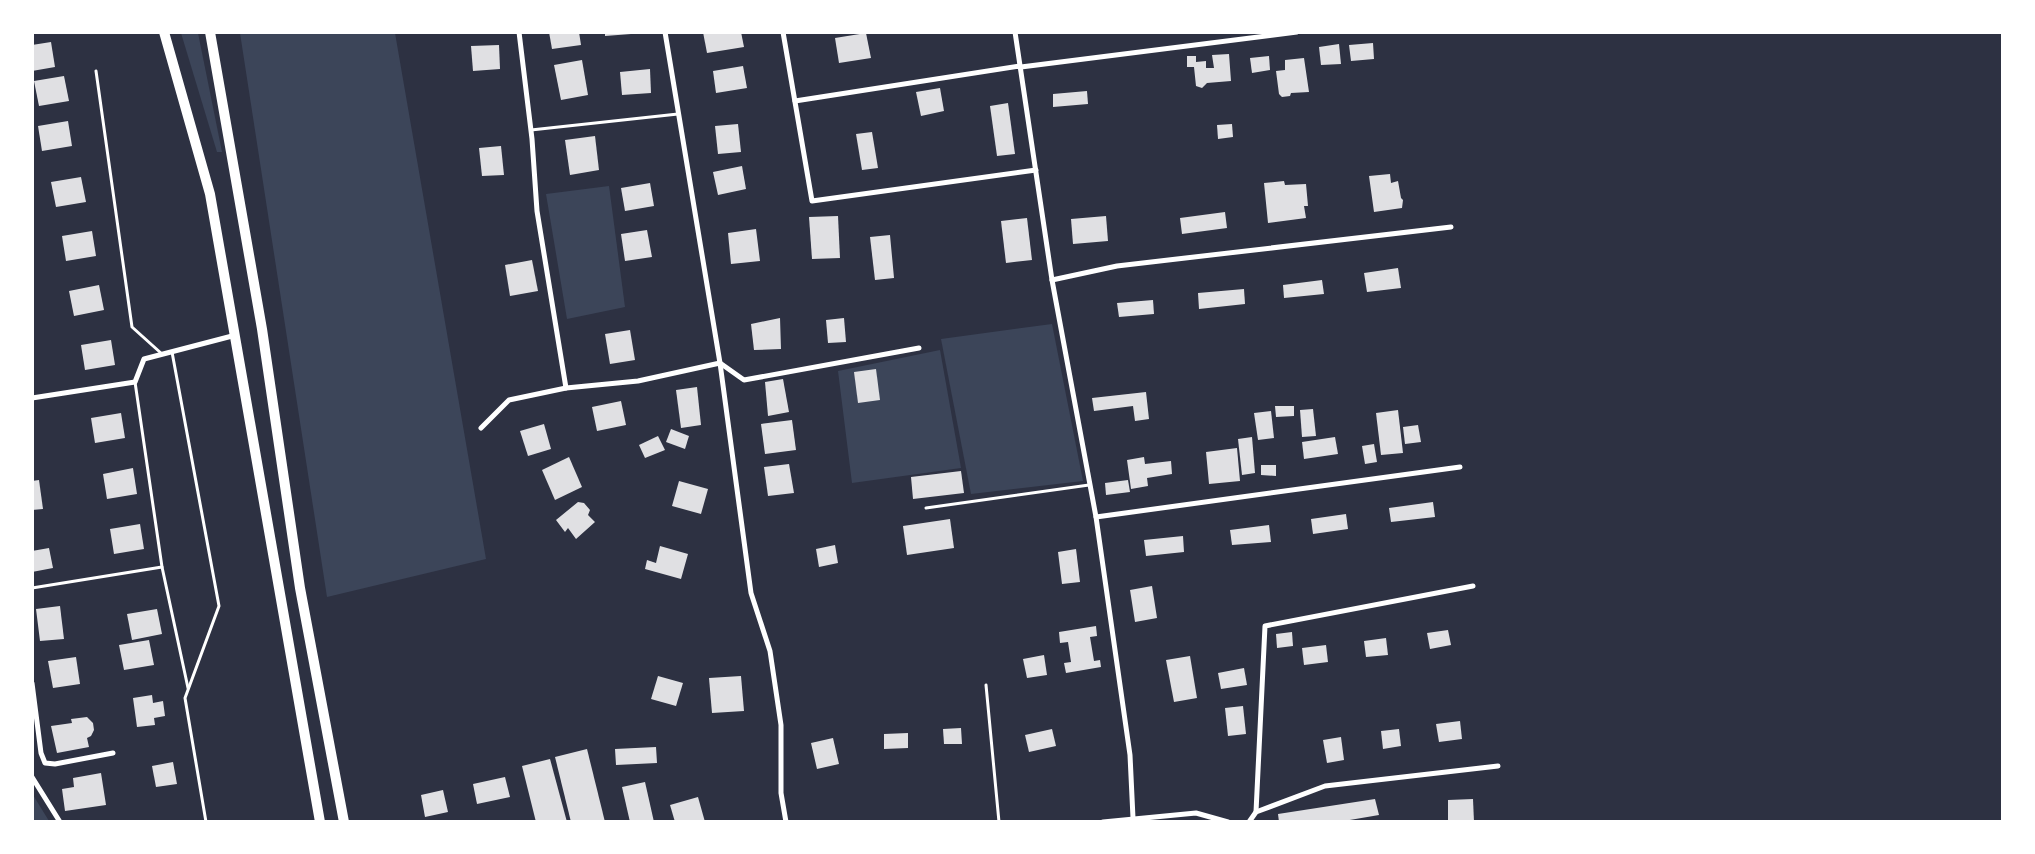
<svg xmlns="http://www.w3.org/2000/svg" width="2035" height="854" font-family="'Sofia Sans Condensed',sans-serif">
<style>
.green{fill:#3c4559}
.building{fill:#e0e0e3}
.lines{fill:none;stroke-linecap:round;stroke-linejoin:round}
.service{stroke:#fff;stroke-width:3}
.minor{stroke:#fff;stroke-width:5}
.primary{stroke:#fff;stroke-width:10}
</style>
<rect width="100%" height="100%" fill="#2d3142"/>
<g class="green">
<polygon points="181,33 198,33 222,152 217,152"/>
<polygon points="240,33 395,33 486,559 327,597"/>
<polygon points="609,186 625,307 567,319 546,194"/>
<polygon points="1052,324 1083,481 971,494 941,339"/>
<polygon points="940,350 961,468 852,483 838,371"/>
<polygon points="32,795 33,795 49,821 33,821"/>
</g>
<g class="building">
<polygon points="549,32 579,32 581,45 552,49"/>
<polygon points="605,32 631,32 631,34 605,36"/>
<polygon points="703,32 741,32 744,47 707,53"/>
<polygon points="866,33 871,58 839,63 835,38"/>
<polygon points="51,42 55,67 32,71 32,45"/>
<polygon points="1373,43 1374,59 1351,61 1349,45"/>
<polygon points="1339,44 1341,64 1321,65 1319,47"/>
<polygon points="499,45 500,69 473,71 471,46"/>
<polygon points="1229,54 1231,81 1207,83 1202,88 1196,86 1194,67 1187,67 1187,56 1196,56 1196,62 1206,61 1206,68 1214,68 1212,55"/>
<polygon points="1269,56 1270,70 1252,73 1250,58"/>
<polygon points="1304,58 1309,92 1291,93 1290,96 1282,97 1279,94 1276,71 1285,70 1285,60"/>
<polygon points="582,60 588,95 561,100 554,65"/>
<polygon points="743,66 747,88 716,93 713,71"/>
<polygon points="650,69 651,93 622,95 620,72"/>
<polygon points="64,76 69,101 39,106 34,81"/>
<polygon points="940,88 944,111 921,116 916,92"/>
<polygon points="1087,91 1088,104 1053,107 1053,94"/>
<polygon points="1008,103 1015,154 997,156 990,106"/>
<polygon points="68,121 72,146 42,151 38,126"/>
<polygon points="738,124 741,152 718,154 715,126"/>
<polygon points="1232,124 1233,137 1218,139 1217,125"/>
<polygon points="872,132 878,168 862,170 856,134"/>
<polygon points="595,136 599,170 570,175 565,140"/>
<polygon points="501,146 504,175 482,176 479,148"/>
<polygon points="742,166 746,189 718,195 713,172"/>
<polygon points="1390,174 1391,183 1398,181 1401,198 1403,200 1402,208 1374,212 1369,176"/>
<polygon points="81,177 86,202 56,207 51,182"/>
<polygon points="1284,181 1285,185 1306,184 1308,206 1304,206 1306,218 1268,223 1264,183"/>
<polygon points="650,183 654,206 625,211 621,188"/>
<polygon points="1225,212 1227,228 1182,234 1180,218"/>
<polygon points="838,216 840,258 812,259 809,217"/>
<polygon points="1106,216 1108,241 1073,244 1071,219"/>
<polygon points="1027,218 1032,260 1006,263 1001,221"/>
<polygon points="756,229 760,261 731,264 728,233"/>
<polygon points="647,230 652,257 625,261 621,234"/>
<polygon points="92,231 96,256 66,261 62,236"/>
<polygon points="890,235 894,278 875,280 870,237"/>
<polygon points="532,260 538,291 510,296 505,265"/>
<polygon points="1398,268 1401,288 1367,292 1364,273"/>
<polygon points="1322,280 1324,294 1284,298 1283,285"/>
<polygon points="99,285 104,310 74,316 69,291"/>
<polygon points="1244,289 1245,304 1199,309 1198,293"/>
<polygon points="1153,300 1154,314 1119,317 1117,303"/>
<polygon points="780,318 781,349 754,350 751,324"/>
<polygon points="844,318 846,342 828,343 826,320"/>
<polygon points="630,330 635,360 610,364 605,334"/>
<polygon points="111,340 115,365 85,370 81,345"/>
<polygon points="876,369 880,400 858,403 854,372"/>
<polygon points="783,379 789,412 768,416 765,382"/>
<polygon points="697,387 701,425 681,428 676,390"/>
<polygon points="1146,392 1149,419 1135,421 1133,406 1094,411 1092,398"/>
<polygon points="621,401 626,425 597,431 592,407"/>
<polygon points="1275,406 1294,406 1294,416 1276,417"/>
<polygon points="1313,409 1316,436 1302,437 1300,410"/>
<polygon points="1398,410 1403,453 1381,455 1376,413"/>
<polygon points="1271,411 1274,438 1258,440 1254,413"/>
<polygon points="121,413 125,438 95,443 91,418"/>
<polygon points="792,420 796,450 765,454 761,424"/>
<polygon points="544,424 551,449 528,456 520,431"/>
<polygon points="1418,425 1421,442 1405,444 1403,427"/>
<polygon points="671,429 689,436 685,449 666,442"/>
<polygon points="658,436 665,450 645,458 639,445"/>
<polygon points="1252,437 1255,473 1242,475 1238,439"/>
<polygon points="1335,437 1338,454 1304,459 1302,442"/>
<polygon points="1374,444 1377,462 1365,464 1362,446"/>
<polygon points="1237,448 1240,481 1209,484 1206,452"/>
<polygon points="569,457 582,487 555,500 542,470"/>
<polygon points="1144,457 1145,464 1171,461 1172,474 1147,478 1148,486 1131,489 1127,460"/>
<polygon points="789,464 794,493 768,496 764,467"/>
<polygon points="1261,465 1276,465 1276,476 1261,475"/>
<polygon points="133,468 137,494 107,499 103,474"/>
<polygon points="961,471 964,493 913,499 911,477"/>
<polygon points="39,480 43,509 32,510 32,481"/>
<polygon points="1128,480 1130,492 1106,495 1105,483"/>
<polygon points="679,481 708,489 701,514 672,506"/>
<polygon points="578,502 584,503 590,510 588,515 595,522 576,539 568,528 565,532 556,520"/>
<polygon points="1433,502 1435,517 1391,522 1389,508"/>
<polygon points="1346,514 1348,529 1313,534 1311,519"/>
<polygon points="950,519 954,548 907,555 903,526"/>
<polygon points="140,524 144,549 114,554 110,529"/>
<polygon points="1269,525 1271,542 1232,545 1230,530"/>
<polygon points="1183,536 1184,552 1146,556 1144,540"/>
<polygon points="835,545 838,563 819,567 816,549"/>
<polygon points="660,546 688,554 681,579 645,569 647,560 656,563"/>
<polygon points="49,548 53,568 32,572 32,551"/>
<polygon points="1076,549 1080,582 1062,584 1058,552"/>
<polygon points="1152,586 1157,618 1135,622 1130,590"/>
<polygon points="60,606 64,639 40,641 36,609"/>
<polygon points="157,609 162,634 132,640 127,614"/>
<polygon points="1096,626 1097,636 1090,637 1094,661 1100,660 1101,667 1066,673 1064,663 1071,662 1068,642 1060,643 1059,632"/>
<polygon points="1448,630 1451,645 1430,649 1427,633"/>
<polygon points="1292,632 1293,646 1277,648 1276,634"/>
<polygon points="1386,638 1388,655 1366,657 1364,641"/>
<polygon points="149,640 154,665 124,670 119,645"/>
<polygon points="1326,645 1328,662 1304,665 1302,648"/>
<polygon points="1044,655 1047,675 1027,678 1023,659"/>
<polygon points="1190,656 1197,698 1174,702 1166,660"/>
<polygon points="76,657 80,684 53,688 48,661"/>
<polygon points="1244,668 1247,685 1221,689 1218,673"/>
<polygon points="658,676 683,683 676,706 651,699"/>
<polygon points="741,676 744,711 712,713 709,678"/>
<polygon points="152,695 153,703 163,701 165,716 154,718 155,725 137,727 133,698"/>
<polygon points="1243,706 1246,734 1228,736 1225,708"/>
<polygon points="87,717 93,723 94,730 91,736 87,738 89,747 57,753 51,726 72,723 71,719"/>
<polygon points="1460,721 1462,739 1439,742 1436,724"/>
<polygon points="961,728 962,744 944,744 943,729"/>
<polygon points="1052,729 1056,746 1029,752 1025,735"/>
<polygon points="1399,729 1401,746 1383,749 1381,731"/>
<polygon points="908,733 908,748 884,749 884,734"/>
<polygon points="1341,737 1344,760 1327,763 1323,740"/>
<polygon points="833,738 839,764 817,769 811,743"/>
<polygon points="656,747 657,763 616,765 615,749"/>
<polygon points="587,749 605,822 571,822 555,757"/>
<polygon points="550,759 567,822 536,822 522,766"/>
<polygon points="173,762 177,784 156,787 152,766"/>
<polygon points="101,773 106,805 65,811 62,789 74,787 73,778"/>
<polygon points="505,777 510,797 477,804 473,784"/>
<polygon points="645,782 654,822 630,822 622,787"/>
<polygon points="443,790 448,812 425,817 421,795"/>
<polygon points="698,797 705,822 675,822 670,805"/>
<polygon points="1375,799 1379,815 1338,822 1279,822 1278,814"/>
<polygon points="1473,799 1474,822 1448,822 1448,800"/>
</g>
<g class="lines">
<g class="service">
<polyline points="96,71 132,327 162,354"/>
<polyline points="531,130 678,114"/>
<polyline points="172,352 219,606 185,698 206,822"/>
<polyline points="926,508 1089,485"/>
<polyline points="162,567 188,688"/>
<polyline points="32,588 162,567 135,382"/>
<polyline points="986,685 999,822"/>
</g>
<g class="minor">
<polyline points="519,32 532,139 537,211 566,388"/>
<polyline points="665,32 720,363 751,593 770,651 781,725 781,793 786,822"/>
<polyline points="783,32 812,201 1036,170"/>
<polyline points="1015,32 1052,280 1096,517 1130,755 1133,818"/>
<polyline points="1021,67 1297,32"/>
<polyline points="795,101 1020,66"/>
<polyline points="1052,280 1117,266 1451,227"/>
<polyline points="32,398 135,382 144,359 236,335"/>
<polyline points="481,428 509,400 566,388 638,381 720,363 744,380 919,348"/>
<polyline points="1096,517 1460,467"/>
<polyline points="32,683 41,753 45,763 55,764 113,753"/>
<polyline points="32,777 60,822"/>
<polyline points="1256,812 1325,786 1498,766"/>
<polyline points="1103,822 1196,813 1228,822"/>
<polyline points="1249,822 1256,812 1265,626 1473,586"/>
</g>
<g class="primary">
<polyline points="164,32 210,194 320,822"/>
<polyline points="210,32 262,329 300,588 344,822"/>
</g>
</g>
<rect width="2035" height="854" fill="none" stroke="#ffffff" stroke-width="68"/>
</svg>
